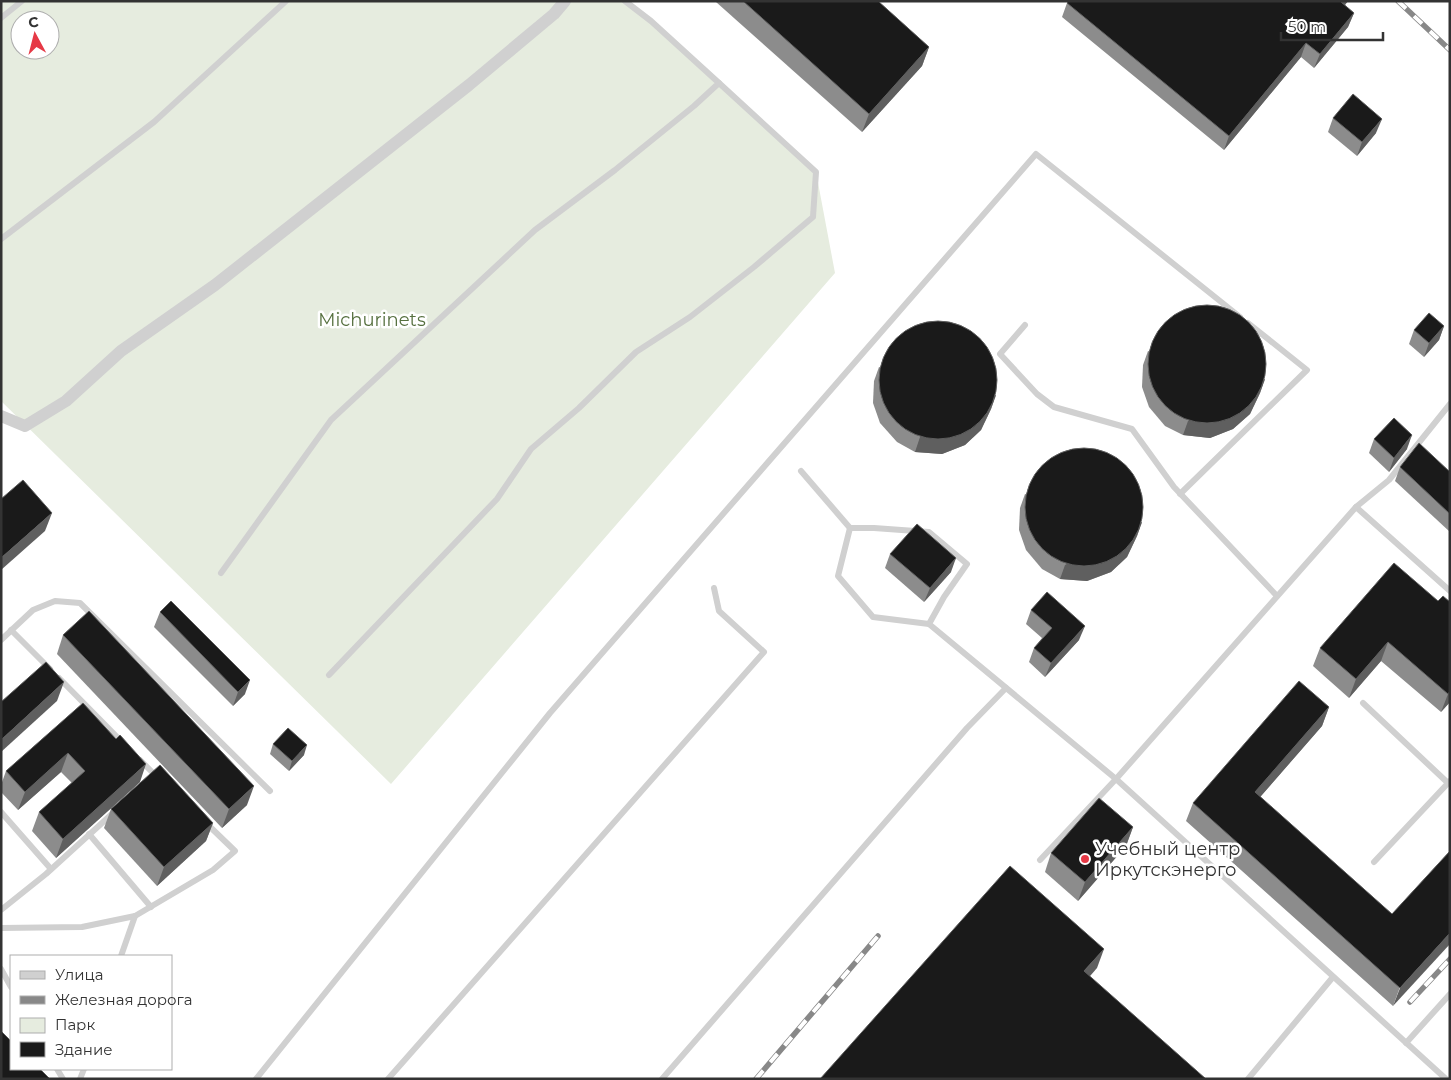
<svg xmlns="http://www.w3.org/2000/svg" width="1451" height="1080" font-family="Montserrat,sans-serif">
<style>
.green{fill:#e6ecdf;fill-rule:evenodd}
.lines{fill:none;stroke-linecap:round;stroke-linejoin:round}
.service{stroke:#d0d0d0;stroke-width:6}
.minor{stroke:#d0d0d0;stroke-width:12}
.rail-casing{stroke:#888;stroke-width:5.5}
.rail{stroke:#fff;stroke-width:4;stroke-dasharray:11;stroke-linecap:butt}
.wall{fill:#8c8c8c}
.shaded-wall{fill:#5f5f5f}
.building{fill:#1a1a1a;stroke:#5f5f5f}
.poi-dot{fill:#e63946;stroke:#fff;stroke-width:2}
.labels{text-anchor:middle;dominant-baseline:central;stroke-width:5;stroke-linejoin:round;paint-order:stroke}
.park-label{font-size:18px;fill:#56703f;stroke:#fff}
.poi-label{font-size:18px;fill:#333;stroke:#fff;text-anchor:start}
</style>
<rect width="100%" height="100%" fill="#fff"/>
<path class="green" d="M1 1H630L816 172 835 273 391 784 1 401ZM20 20H50V50H20Z"/>
<g class="lines">
<g class="service">
<polyline points="1,18 22,1"/>
<polyline points="1,239 154,122 286,1"/>
<polyline points="1025,325 1000,354 1037,394 1054,407 1132,429 1174,487 1277,596"/>
<polyline points="801,471 850,528 874,528 929,532 967,564 944,597 929,624"/>
<polyline points="1180,494 1307,370 1248,323"/>
<polyline points="1356,507 1450,591"/>
<polyline points="850,528 838,576 873,617 929,624 1116,779 1446,1079"/>
<polyline points="221,573 331,420 535,230 615,170 694,106 719,83 651,21 625,1"/>
<polyline points="11,630 50,669"/>
<polyline points="1,640 33,610 55,601 80,603 270,791"/>
<polyline points="329,675 497,499 531,449 579,408 636,352 690,317 754,267 813,217 816,172 719,83"/>
<polyline points="59,678 122,742"/>
<polyline points="1363,703 1448,783"/>
<polyline points="140,760 155,775"/>
<polyline points="1,812 51,869"/>
<polyline points="89,834 151,907"/>
<polyline points="1040,860 1116,779 1356,507 1389,480 1450,404"/>
<polyline points="1374,862 1450,781"/>
<polyline points="1,910 46,874 113,813"/>
<polyline points="1,928 82,927 135,916 213,870 235,851 205,822"/>
<polyline points="121,956 135,916"/>
<polyline points="1,969 11,987"/>
<polyline points="1406,1043 1450,994"/>
<polyline points="57,1069 63,1079"/>
<polyline points="80,1079 84,1069"/>
<polyline points="256,1079 550,713 1036,154 1240,317"/>
<polyline points="388,1079 764,652 719,611 714,588"/>
<polyline points="662,1079 967,728 1006,688"/>
<polyline points="1248,1079 1333,977"/>
</g>
<polyline class="minor" points="1,416 25,426 66,401 121,351 215,285 469,85 554,14 565,1"/>
<g class="rail-casing">
<g id="rail">
<polyline points="1398,1 1450,50"/>
<polyline points="1410,1002 1450,959"/>
<polyline points="756,1079 878,936"/>
</g>
</g>
<use href="#rail" class="rail"/>
</g>
<g class="wall">
<polygon points="717,1 878,1 929,47 922,66 862,132 716,2"/>
<polygon points="1069,1 1348,1 1345,5 1354,13 1348,27 1314,68 1301,57 1224,150 1062,17 1067,3"/>
<polygon points="1333,118 1376,133 1357,156 1328,132"/>
<polygon points="1444,326 1439,340 1424,357 1409,344 1414,330"/>
<polygon points="1148,351 1265,379 1260,393 1250,414 1233,429 1210,438 1183,435 1165,426 1149,407 1142,387 1143,365"/>
<polygon points="879,367 996,395 991,409 981,430 965,445 942,454 915,452 897,442 880,423 873,403 874,381"/>
<polygon points="1374,439 1407,449 1389,472 1369,453"/>
<polygon points="1400,467 1450,472 1450,532 1395,481"/>
<polygon points="1025,494 1142,522 1137,536 1127,557 1111,572 1087,581 1060,579 1042,569 1026,550 1019,530 1020,508"/>
<polygon points="890,554 951,572 924,602 885,568"/>
<polygon points="1438,601 1450,702 1441,712 1381,661 1349,698 1313,666 1320,648"/>
<polygon points="1031,610 1079,640 1045,677 1029,662 1034,648 1042,638 1026,624"/>
<polygon points="160,612 245,694 233,706 154,627"/>
<polygon points="63,635 247,805 222,828 57,654"/>
<polygon points="83,703 140,782 56,858 32,831 39,812 72,783 61,772 18,810 1,792 1,785 6,771"/>
<polygon points="1329,707 1322,726 1260,797 1392,914 1450,851 1393,1006 1186,821 1193,803"/>
<polygon points="273,744 304,755 289,771 270,754"/>
<polygon points="111,809 213,823 206,841 157,886 104,828"/>
<polygon points="1133,827 1126,846 1078,901 1045,872 1051,853"/>
</g>
<g class="shaded-wall">
<polygon points="1341,1 1348,1 1336,16"/>
<polygon points="1354,13 1348,27 1314,68 1320,54"/>
<polygon points="1306,43 1301,57 1224,150 1229,136"/>
<polygon points="929,47 922,66 862,132 869,114"/>
<polygon points="1382,119 1376,133 1357,156 1362,142"/>
<polygon points="1444,326 1439,340 1424,357 1429,343"/>
<polygon points="1265,379 1260,393 1250,414 1233,429 1210,438 1183,435 1188,421"/>
<polygon points="996,395 991,409 981,430 965,445 942,454 915,452 920,437"/>
<polygon points="1412,435 1407,449 1389,472 1394,458"/>
<polygon points="52,513 45,531 1,570 1,558"/>
<polygon points="1142,522 1137,536 1127,557 1111,572 1087,581 1060,579 1065,565"/>
<polygon points="956,558 951,572 924,602 930,588"/>
<polygon points="1085,626 1079,640 1045,677 1051,663"/>
<polygon points="1388,642 1381,661 1349,698 1356,679"/>
<polygon points="250,680 245,694 233,706 238,692"/>
<polygon points="64,682 57,701 1,752 1,740"/>
<polygon points="1450,691 1450,702 1441,712 1448,694"/>
<polygon points="1329,707 1322,726 1248,811 1255,792"/>
<polygon points="307,745 304,755 289,771 292,761"/>
<polygon points="68,753 61,772 18,810 25,792"/>
<polygon points="146,764 140,782 56,858 63,839"/>
<polygon points="254,786 247,805 222,828 229,809"/>
<polygon points="213,823 206,841 157,886 164,867"/>
<polygon points="1133,827 1126,846 1078,901 1085,882"/>
<polygon points="1450,933 1450,944 1393,1006 1400,988"/>
<polygon points="1104,949 1097,968 1078,990 1084,971"/>
</g>
<g class="building">
<polygon points="743,1 878,1 929,47 869,114"/>
<polygon points="1069,1 1341,1 1341,2 1354,13 1320,54 1306,43 1229,136 1067,3"/>
<polygon points="1353,94 1382,119 1362,142 1333,118"/>
<circle cx="1207" cy="364" r="59"/>
<polygon points="1429,313 1444,326 1429,343 1414,330"/>
<circle cx="938" cy="380" r="59"/>
<polygon points="1394,418 1412,435 1394,458 1374,439"/>
<polygon points="1419,443 1450,472 1450,514 1400,467"/>
<circle cx="1084" cy="507" r="59"/>
<polygon points="23,480 52,513 1,558 1,499"/>
<polygon points="917,524 956,558 930,588 890,554"/>
<polygon points="1394,563 1438,601 1443,596 1450,602 1450,691 1448,694 1388,642 1356,679 1320,648"/>
<polygon points="1047,592 1085,626 1051,663 1034,648 1052,628 1031,610"/>
<polygon points="171,601 250,680 238,692 160,612"/>
<polygon points="89,611 254,786 229,809 63,635"/>
<polygon points="46,662 64,682 1,740 1,702"/>
<polygon points="1299,681 1329,707 1255,792 1392,914 1450,851 1450,933 1400,988 1193,803"/>
<polygon points="83,703 116,739 120,735 146,764 63,839 39,812 85,771 68,753 25,792 6,771"/>
<polygon points="288,728 307,745 292,761 273,744"/>
<polygon points="160,765 213,823 164,867 111,809"/>
<polygon points="1099,798 1133,827 1085,882 1051,853"/>
<polygon points="1010,866 1104,949 1084,971 1206,1079 820,1079"/>
<polygon points="1,1031 11,1041 11,1069 40,1069 50,1079 1,1079"/>
</g>
<circle class="poi-dot" cx="1085" cy="859" r="5"/>
<g class="labels">
<g class="park-label">
<text x="372" y="320">Michurinets</text>
</g>
<g class="poi-label">
<text x="1095" y="849">Учебный центр<tspan x="1095" dy="21">Иркутскэнерго</tspan></text>
</g>
</g>
<rect width="1451" height="1080" fill="none" stroke="#333333" stroke-width="5"/>
<rect x="10" y="955" width="162" height="115" fill="#ffffff" stroke="#adadad"/>
<rect x="20" y="971" width="25" height="8" fill="#d0d0d0" stroke="#adadad"/>
<text x="55" y="980" font-size="15" fill="#333333">Улица</text>
<rect x="20" y="996" width="25" height="8" fill="#888888" stroke="#adadad"/>
<text x="55" y="1005" font-size="15" fill="#333333">Железная дорога</text>
<rect x="20" y="1018" width="25" height="15" fill="#e6ecdf" stroke="#adadad"/>
<text x="55" y="1030" font-size="15" fill="#333333">Парк</text>
<rect x="20" y="1042" width="25" height="15" fill="#1a1a1a" stroke="#adadad"/>
<text x="55" y="1055" font-size="15" fill="#333333">Здание</text>
<g transform="translate(35 35) rotate(353)"><circle r="24" fill="#ffffff" stroke="#adadad"/>
<path d="M0-4L9 19L0 12L-9 19Z" fill="#e63946"/>
<text y="-8" font-size="14" font-weight="bold" text-anchor="middle" fill="#333333">С</text>
</g>
<path d="M1281 32v8h102v-8" fill="none" stroke="#333333" stroke-width="2.5"/>
<text x="1288" y="32" font-size="15" fill="#333333" stroke="#ffffff" stroke-width="4" paint-order="stroke">50 m</text>
</svg>
